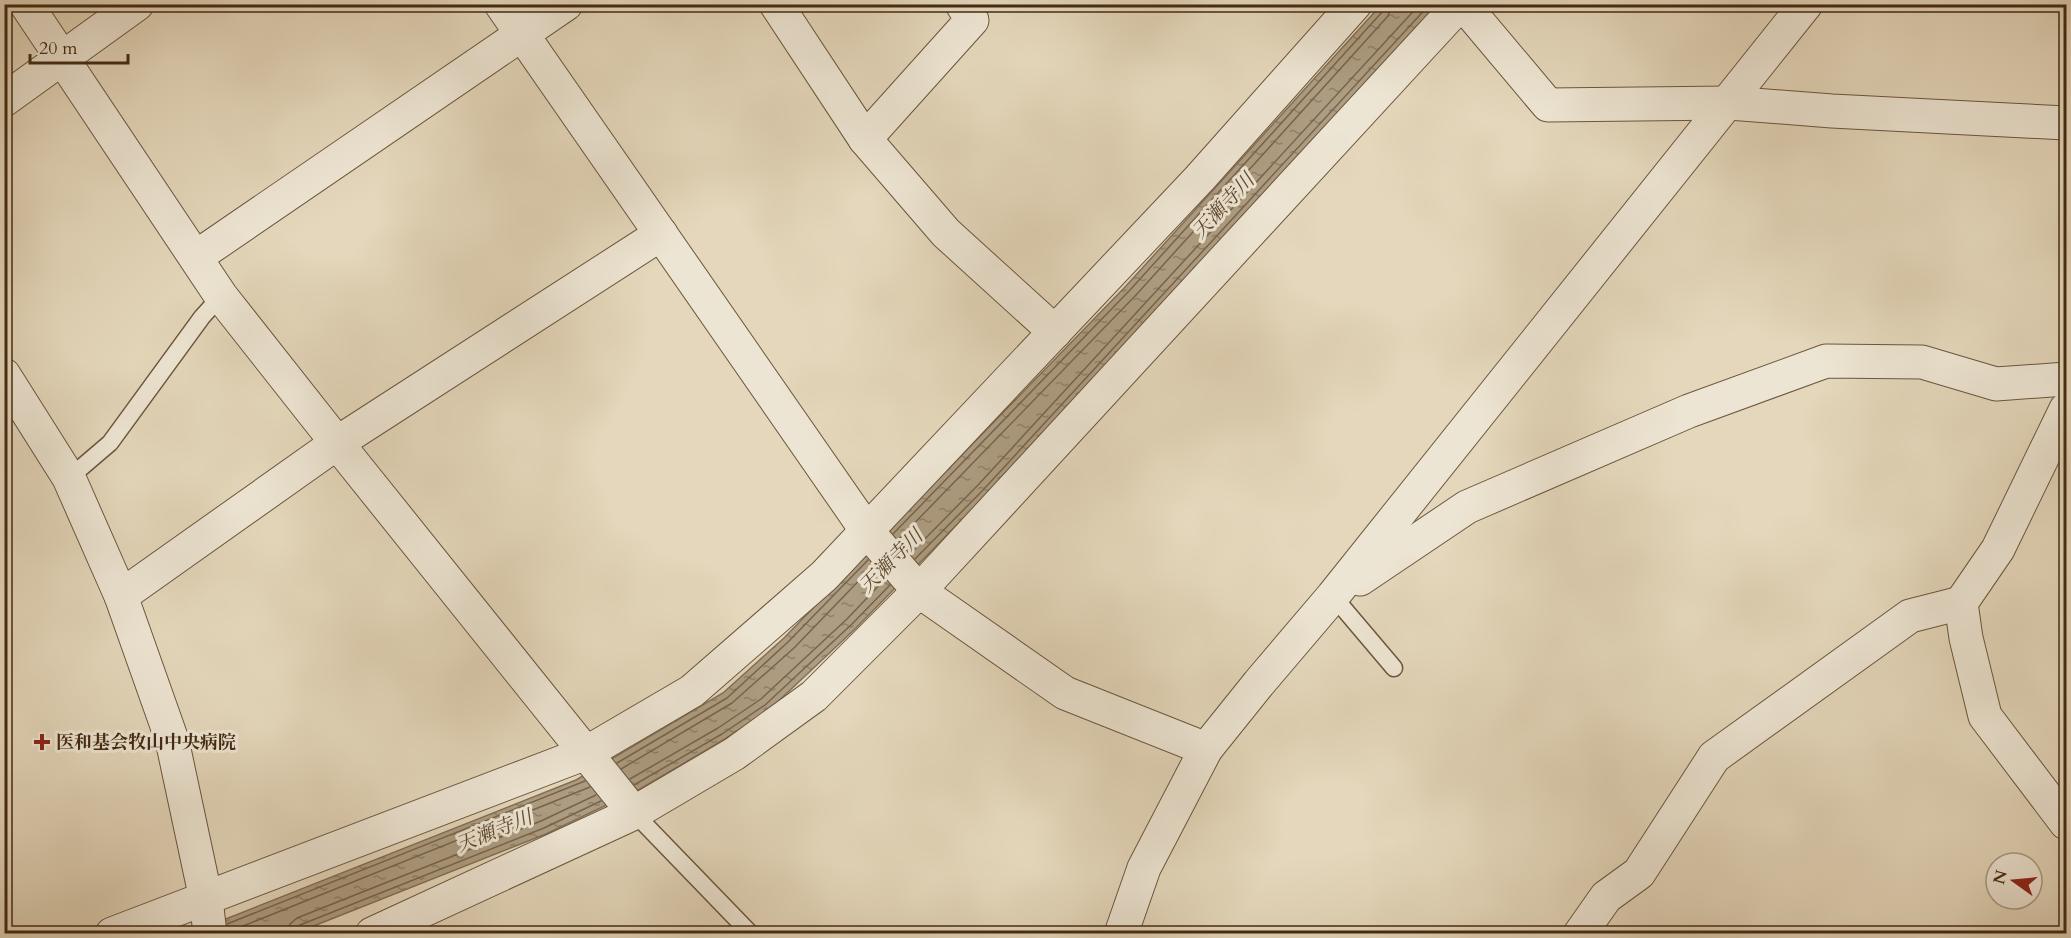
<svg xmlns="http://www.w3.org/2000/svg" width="2071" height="938" font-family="Cardo,'Noto Serif JP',serif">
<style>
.water{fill:url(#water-ripples);stroke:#836f56;stroke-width:1.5}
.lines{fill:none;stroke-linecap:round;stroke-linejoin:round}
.shore{stroke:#78644b;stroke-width:1.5}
.service-casing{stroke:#6b563e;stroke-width:19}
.minor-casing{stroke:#6b563e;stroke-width:35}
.tertiary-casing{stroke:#6b563e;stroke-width:35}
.service{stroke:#ede5d3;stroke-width:16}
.minor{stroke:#ede5d3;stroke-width:33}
.tertiary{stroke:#ede5d3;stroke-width:33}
.poi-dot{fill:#8f2418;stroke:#ede5d3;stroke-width:2}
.labels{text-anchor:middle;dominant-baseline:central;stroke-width:6;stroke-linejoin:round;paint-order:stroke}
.poi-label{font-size:18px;font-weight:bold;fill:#432b14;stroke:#ede5d3;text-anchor:start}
.water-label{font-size:20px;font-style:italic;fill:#5e4830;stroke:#ede5d3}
</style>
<defs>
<pattern id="water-ripples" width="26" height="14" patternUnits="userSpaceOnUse" patternTransform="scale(1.5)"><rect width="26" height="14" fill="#ad9d82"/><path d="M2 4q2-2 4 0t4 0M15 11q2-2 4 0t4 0" fill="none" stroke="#8e8069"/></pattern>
</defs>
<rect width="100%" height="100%" fill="#e4d7bb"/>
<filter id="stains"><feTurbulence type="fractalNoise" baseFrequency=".00333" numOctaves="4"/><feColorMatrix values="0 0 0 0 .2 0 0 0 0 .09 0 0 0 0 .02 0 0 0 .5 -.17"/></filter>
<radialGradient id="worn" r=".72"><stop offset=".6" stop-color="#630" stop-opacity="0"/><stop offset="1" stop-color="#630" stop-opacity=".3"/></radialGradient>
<polygon class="water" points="1381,5 1439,5 988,493 856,628 769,710 725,739 640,789 546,834 296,933 188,934 576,780 723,693 784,638 1126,286"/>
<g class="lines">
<g class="shore">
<polyline points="893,534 1130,290 1383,11 1385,4"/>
<polyline points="898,540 1136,295 1388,16 1392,4"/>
<polyline points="910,554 979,484 1420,4"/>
<polyline points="915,559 984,489 1430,4"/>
<polyline points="617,763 727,698 788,642 868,560"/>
<polyline points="621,769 732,703 794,648 873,566"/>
<polyline points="630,779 718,728 761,699 847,619 885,579"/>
<polyline points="634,785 722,734 765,705 852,624 890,585"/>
<polyline points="227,924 585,781"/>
<polyline points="228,932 590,787"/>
<polyline points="288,934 290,924 297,918 541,821 596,795"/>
<polyline points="296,934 297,928 300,925 544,828 601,801"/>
</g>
<g class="service-casing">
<g id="service">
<polyline points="69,478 110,443 202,317 221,296"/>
<polyline points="1333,596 1394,668"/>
<polyline points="634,813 751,934"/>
</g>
</g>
<g class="minor-casing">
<g id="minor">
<polyline points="26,4 221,296 337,443 634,813"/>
<polyline points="501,4 867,531 919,591 1065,693 1206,749"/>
<polyline points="776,4 865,139 972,20 962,4"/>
<polyline points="1463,4 1548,105 1729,103 1832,111 2066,123"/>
<polyline points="865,139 946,233 1055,332"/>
<polyline points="196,257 566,4"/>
<polyline points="2066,409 1998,549 1961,603 1966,638 1985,716 2066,823"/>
<polyline points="1360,579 1467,507 1689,411 1826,361 1922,362 1996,384 2066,379"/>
<polyline points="121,596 337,443 661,234"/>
<polyline points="112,934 586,753 692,691 824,576 1200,178 1355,4"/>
<polyline points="372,934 634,813 734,754 814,696 919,591 1460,4"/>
<polyline points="1121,934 1144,868 1206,749 1259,683 1333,596 1806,4"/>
<polyline points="1580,934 1606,897 1639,873 1714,757 1910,616 1961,603"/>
</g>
</g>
<g class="tertiary-casing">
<g id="tertiary">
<polyline points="4,100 137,4"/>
<polyline points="4,375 69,478 121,596 172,740 206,899 210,934"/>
</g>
</g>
<use href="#service" class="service"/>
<use href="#minor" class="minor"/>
<use href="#tertiary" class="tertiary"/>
</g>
<path class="poi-dot" d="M39 733h6v6h6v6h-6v6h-6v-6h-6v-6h6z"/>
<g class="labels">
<g class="poi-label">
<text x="56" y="742">医和基会牧山中央病院</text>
</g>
<g class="water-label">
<text transform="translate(1223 206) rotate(-47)">天瀬寺川</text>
<text transform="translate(891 561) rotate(-45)">天瀬寺川</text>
<text transform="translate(494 831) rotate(-22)">天瀬寺川</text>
</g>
</g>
<rect width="2071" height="938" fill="none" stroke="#e4d7bb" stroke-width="24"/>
<rect x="6" y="6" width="2059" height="926" fill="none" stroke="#432b14" stroke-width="3"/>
<rect x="12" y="12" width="2047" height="914" fill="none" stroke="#432b14" stroke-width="1.5"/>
<g transform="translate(2014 881) rotate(285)"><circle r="28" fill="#ede5d3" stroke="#a99b87" stroke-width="1.5"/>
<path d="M0-4.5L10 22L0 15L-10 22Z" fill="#8f2418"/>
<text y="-9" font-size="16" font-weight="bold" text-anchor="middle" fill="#432b14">N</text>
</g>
<path d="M30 54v9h98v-9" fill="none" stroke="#432b14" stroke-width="3"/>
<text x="39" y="54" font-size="18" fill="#432b14" stroke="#ede5d3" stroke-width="4.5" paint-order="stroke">20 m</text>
<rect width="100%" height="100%" filter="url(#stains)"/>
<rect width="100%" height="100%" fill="url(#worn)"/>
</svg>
